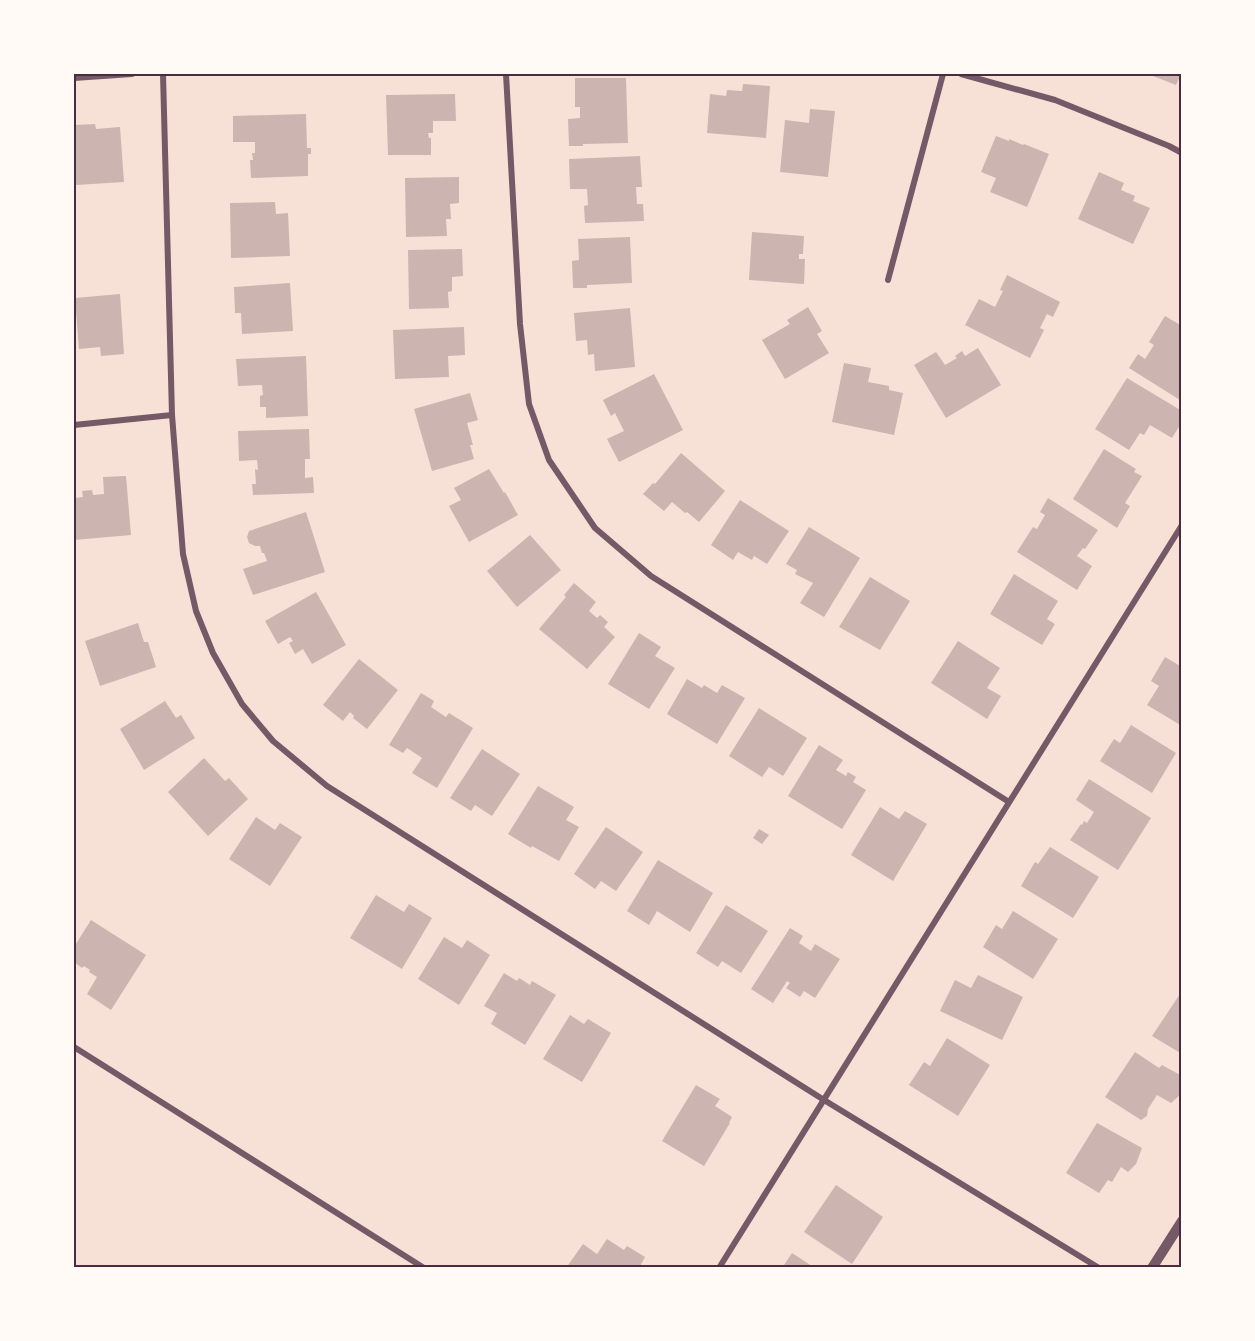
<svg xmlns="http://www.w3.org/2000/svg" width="1255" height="1341" font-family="'Asap Condensed',sans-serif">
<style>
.building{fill:#ccb4b1}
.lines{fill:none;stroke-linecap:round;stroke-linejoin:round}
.minor{stroke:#755966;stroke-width:6}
.tertiary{stroke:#755966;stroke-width:10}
.neatline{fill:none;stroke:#4a2c40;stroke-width:2}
</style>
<rect width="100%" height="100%" fill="#f7e1d7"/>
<g class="building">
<polygon points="1148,74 1181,74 1176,85"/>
<polygon points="575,78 626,78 628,143 583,144 583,146 569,146 568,119 580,118 580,107 575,107"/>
<polygon points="743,84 770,86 766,138 707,133 710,94 726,96 727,90 742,91"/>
<polygon points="455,94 456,121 433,121 433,133 428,133 429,138 431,138 431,155 388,155 386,95"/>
<polygon points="810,109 835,111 828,177 780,172 785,120 809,123"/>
<polygon points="306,114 307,148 311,148 311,154 308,154 308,176 251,178 250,160 253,160 252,153 255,153 255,142 233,142 233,116"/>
<polygon points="95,124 96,129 120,127 124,182 76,185 74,157 74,125"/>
<polygon points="996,136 1009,141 1009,139 1023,145 1024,144 1049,154 1027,207 990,192 996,178 981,172"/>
<polygon points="640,156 642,187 636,187 637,204 643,204 644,221 585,223 584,206 588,205 587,189 570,189 569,159"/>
<polygon points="1099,172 1124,183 1121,190 1135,196 1133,201 1150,208 1133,244 1078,219"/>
<polygon points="459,177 459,203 450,204 451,219 446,219 447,236 406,237 405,178"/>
<polygon points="275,202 276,214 288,213 290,256 231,258 230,203"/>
<polygon points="752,232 804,236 803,254 799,254 799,259 805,259 804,284 749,280"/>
<polygon points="630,237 632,283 587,285 587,288 573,288 572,261 579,260 578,239"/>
<polygon points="462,249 463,276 452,277 452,291 448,292 449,308 409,309 408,250"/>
<polygon points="1007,275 1060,302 1053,317 1047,314 1040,328 1044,330 1030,358 965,325 979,299 995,307 1003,291 1000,290"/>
<polygon points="290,283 293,331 242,334 241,313 235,313 234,287"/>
<polygon points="120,294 124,354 101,356 100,347 79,349 75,298"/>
<polygon points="808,307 822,331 817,334 829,353 785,379 762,340 790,324 787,320"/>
<polygon points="630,308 635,367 595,371 594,354 588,355 587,340 576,341 574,313"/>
<polygon points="1165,316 1182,326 1182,398 1180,400 1129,368 1138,354 1145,359 1154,345 1149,342"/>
<polygon points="464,327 465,355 448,356 449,377 395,379 393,330"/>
<polygon points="978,348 1001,385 946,418 914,365 936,352 945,365 957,358 955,356 962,351 965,356"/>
<polygon points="306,356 308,416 266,418 266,407 260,407 260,396 263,395 262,385 238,386 236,359"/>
<polygon points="844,363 871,368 868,382 889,386 889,390 903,393 894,435 832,422"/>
<polygon points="654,374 683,430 619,462 607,439 624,431 615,413 611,416 603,400"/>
<polygon points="1127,378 1182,411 1182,422 1172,438 1150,425 1144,435 1140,433 1129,450 1095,429"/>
<polygon points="470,393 478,420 467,423 473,445 470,445 474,459 432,471 414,409"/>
<polygon points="309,429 310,459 305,459 305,478 313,477 314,493 253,495 252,484 256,484 255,469 258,470 257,460 239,461 238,431"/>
<polygon points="1104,449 1136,469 1134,472 1142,476 1125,503 1130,506 1117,528 1073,499"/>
<polygon points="681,453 725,491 699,522 687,512 685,513 672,502 664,511 643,494 653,483 655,484"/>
<polygon points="489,469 504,493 505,492 518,515 469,542 449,506 461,500 454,488"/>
<polygon points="126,476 131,535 74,540 74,498 83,497 82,491 92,490 93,495 104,494 103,477"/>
<polygon points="1048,498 1098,530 1085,549 1083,548 1077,556 1092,566 1077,590 1017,552 1033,527 1037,529 1045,515 1040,512"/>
<polygon points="740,500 789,531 767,564 754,556 752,560 738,552 733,560 711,545"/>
<polygon points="306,512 325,572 253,595 243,569 267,561 264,553 262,553 260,546 255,546 249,543 247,537 249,531"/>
<polygon points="809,527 860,558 824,617 800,603 813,583 795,574 797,570 786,564"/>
<polygon points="530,535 561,570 517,607 487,571"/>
<polygon points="1014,574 1058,601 1047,619 1055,624 1042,645 990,614"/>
<polygon points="870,577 910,601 880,650 839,627"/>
<polygon points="574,583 596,602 589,611 597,618 600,615 608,622 604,627 615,637 587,669 539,629 566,597 564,595"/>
<polygon points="316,592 346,645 312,664 303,649 295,654 289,643 293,641 290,637 278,644 265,621"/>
<polygon points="138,623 144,642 148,642 156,667 100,686 85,641"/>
<polygon points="639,633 661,647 655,656 675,668 649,709 608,684"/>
<polygon points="958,641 1000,668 987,688 1001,696 987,719 931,683"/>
<polygon points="1165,657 1182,667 1182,726 1147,705 1159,686 1151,681"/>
<polygon points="359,659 398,690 367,729 353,718 354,716 350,712 343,721 323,705"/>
<polygon points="687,679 702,688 704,685 717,693 722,685 745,698 717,744 667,714"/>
<polygon points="421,693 434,701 431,707 446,717 449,713 473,728 437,788 412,773 422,758 407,748 403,753 389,745"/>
<polygon points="165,701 176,718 181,715 195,738 144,770 120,729"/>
<polygon points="759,708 807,738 783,776 769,767 762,777 729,756"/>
<polygon points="1131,725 1176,753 1152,793 1100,761 1114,739 1120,743"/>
<polygon points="819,745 843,760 836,770 846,776 848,772 856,777 853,782 866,790 842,829 788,796"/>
<polygon points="482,749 520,774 492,816 475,805 471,811 450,798"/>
<polygon points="204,758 225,781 229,778 248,799 208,836 168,792"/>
<polygon points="1089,779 1151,818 1118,870 1070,840 1081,824 1082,825 1084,821 1087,823 1094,812 1076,800"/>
<polygon points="538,786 574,807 566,820 579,827 559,861 532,846 531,848 508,834"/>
<polygon points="880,807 899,819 905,811 927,824 893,881 851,855"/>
<polygon points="256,817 275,830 280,823 302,837 270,886 229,859"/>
<polygon points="606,827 643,852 616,891 601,881 595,889 574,874"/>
<polygon points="759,829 769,835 762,844 753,838"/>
<polygon points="1050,847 1099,877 1073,918 1021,886 1035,862 1038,864"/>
<polygon points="658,860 713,893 690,932 657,911 649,925 627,911"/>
<polygon points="376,895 404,912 409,904 432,918 402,969 350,938"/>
<polygon points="726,905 768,931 741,973 722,961 718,967 696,953"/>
<polygon points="1013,911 1058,939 1033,979 983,947 996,925 1002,929"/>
<polygon points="91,920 146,955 111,1010 87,994 97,977 89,972 90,970 84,966 82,968 74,962 74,947"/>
<polygon points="790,928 803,936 799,943 811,951 815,944 840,959 815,998 804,991 800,997 786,988 790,983 787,981 773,1003 751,989"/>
<polygon points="444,937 462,948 467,940 490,955 459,1005 418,979"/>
<polygon points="504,973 517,981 519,978 530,985 532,981 556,995 525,1045 491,1024 497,1013 484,1006"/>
<polygon points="978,975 1023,997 1002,1040 940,1011 955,980 971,988"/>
<polygon points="1182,991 1182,1054 1152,1036"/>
<polygon points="570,1015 584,1024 588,1019 611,1033 582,1082 543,1059"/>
<polygon points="947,1038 990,1065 958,1116 909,1085 924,1062 930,1066"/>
<polygon points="1135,1052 1159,1068 1162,1065 1182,1076 1181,1094 1171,1103 1157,1095 1148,1109 1147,1116 1141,1120 1105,1097"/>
<polygon points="696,1085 720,1099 715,1106 732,1117 729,1123 730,1123 704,1166 662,1141"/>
<polygon points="1097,1123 1142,1148 1136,1164 1128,1172 1121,1167 1112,1182 1108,1180 1099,1193 1066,1173"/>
<polygon points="836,1185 883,1217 852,1264 804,1232"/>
<polygon points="607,1239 624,1250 627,1246 645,1257 639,1268 566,1268 583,1244 597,1254"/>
<polygon points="792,1253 815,1268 782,1268"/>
</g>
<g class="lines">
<g class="minor">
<polyline points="163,74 172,415 183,554 196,611 213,653 242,704 273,741 327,786 824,1100 1099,1268"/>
<polyline points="506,74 520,324 529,404 549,460 595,528 651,576 1009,802"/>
<polyline points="961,74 1055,100 1169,146 1182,153"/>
<polyline points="74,78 132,74"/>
<polyline points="888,280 943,74"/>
<polyline points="74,425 172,415"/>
<polyline points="74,1047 424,1268"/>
<polyline points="719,1268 1182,525"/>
</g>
<polyline class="tertiary" points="1152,1268 1182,1221"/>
</g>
<rect width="1255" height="1341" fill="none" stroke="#fffaf5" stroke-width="150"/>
<rect x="75" y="75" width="1105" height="1191" class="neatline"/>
</svg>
